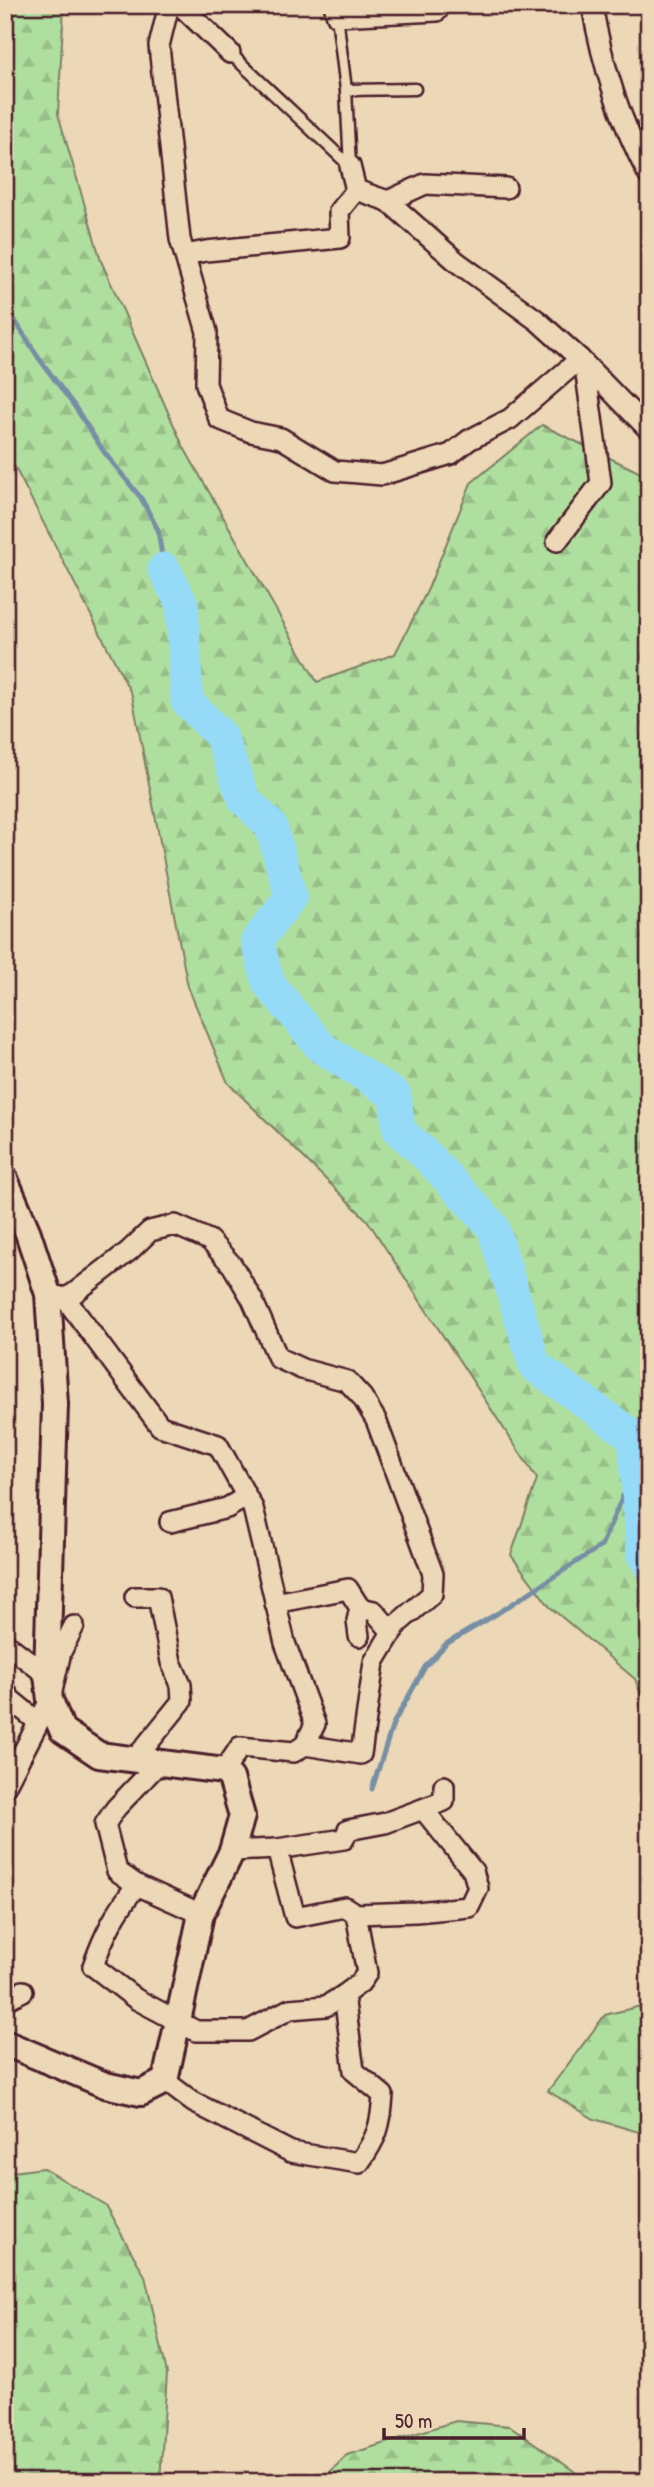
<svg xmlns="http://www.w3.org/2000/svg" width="654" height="2487" font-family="'Patrick Hand',sans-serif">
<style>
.forest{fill:url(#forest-firs);stroke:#7c7f65;stroke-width:2}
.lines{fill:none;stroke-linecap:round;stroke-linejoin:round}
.stream{stroke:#778fa5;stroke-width:5}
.river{stroke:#95daf7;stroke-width:33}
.service-casing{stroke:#4a1f2b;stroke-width:15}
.minor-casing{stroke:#4a1f2b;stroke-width:24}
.tertiary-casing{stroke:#4a1f2b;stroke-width:30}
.service{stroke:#ecd8b6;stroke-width:10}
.minor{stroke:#ecd8b6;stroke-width:19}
.tertiary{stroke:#ecd8b6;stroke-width:24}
</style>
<defs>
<pattern id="forest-firs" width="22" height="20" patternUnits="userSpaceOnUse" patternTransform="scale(1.75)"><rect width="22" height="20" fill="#afdf9f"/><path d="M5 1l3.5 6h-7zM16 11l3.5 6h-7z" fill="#98bf89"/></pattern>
</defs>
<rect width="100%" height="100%" fill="#ecd8b6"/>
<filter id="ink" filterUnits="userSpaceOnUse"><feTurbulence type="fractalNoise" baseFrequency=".0143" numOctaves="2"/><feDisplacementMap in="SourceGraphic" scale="14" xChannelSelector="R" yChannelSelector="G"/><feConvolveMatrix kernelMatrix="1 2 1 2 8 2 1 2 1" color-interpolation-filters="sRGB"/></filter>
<g filter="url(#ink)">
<g class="forest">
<polygon points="5,5 64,5 58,114 101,261 183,446 317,682 395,654 428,589 471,483 542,425 649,477 649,1716 635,1679 550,1607 511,1555 537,1479 367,1220 228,1083 188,987 132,695 5,448"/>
<polygon points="649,2004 649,2135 594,2119 548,2091 605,2015"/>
<polygon points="43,2168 105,2205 145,2276 167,2373 160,2482 5,2482 5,2173"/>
<polygon points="456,2421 510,2426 578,2474 582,2482 320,2482 347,2455"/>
</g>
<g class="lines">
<g class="stream">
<polyline points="5,305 38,357 75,407 104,452 141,498 158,530 164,569"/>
<polyline points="372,1789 393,1724 425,1667 446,1644 498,1613 601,1546 636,1466"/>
</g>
<polyline class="river" points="164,569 182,604 187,701 221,736 244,799 271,826 291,897 257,941 269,984 322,1048 395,1095 399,1130 429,1158 493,1227 535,1366 634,1437 643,1555 649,1564"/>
<g class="service-casing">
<g id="service">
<polyline points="337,16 346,90 350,166"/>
<polyline points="230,53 350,166"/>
<polyline points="346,90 415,89"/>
</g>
</g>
<g class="minor-casing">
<g id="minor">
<polyline points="169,5 159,46 180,239 207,332 206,384 219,419 251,432 281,438 335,471 382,475 451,454 469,440 510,419 580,359"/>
<polyline points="180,5 230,53"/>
<polyline points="334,5 337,16 437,11 437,5"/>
<path d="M592 5C602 64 621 123 649 176"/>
<polyline points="350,166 356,190 388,201 457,262 538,321 580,359 649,430"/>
<polyline points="388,201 425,184 506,188"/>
<polyline points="185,255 206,251 340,238 339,211 356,190"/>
<polyline points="557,541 601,483 585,367"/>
<polyline points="48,1294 65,1298 73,1294 129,1251 150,1231 175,1225 209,1240 232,1265 252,1299 278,1358 302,1369 347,1381 362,1397 376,1420 433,1574 432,1594 397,1624 374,1662 361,1754 305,1745 294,1752 240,1747 224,1771"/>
<polyline points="65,1298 160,1426 218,1445 253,1508 285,1643 315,1724 305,1745"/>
<polyline points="170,1522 227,1508 246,1497"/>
<polyline points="135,1597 158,1597 171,1662 181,1685 182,1701 136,1758"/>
<polyline points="275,1603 348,1589 360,1608 374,1611 392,1632"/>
<polyline points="359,1636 357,1621 360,1608"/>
<polyline points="5,1643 47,1675"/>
<polyline points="5,1690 10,1699 38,1722"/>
<polyline points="5,1787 50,1700 61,1652 74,1626"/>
<polyline points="277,1849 344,1839 348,1830 385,1823 444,1801 444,1786"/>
<polyline points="137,1885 117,1871 105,1824 116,1808 160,1762"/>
<path d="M201 1914 137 1885C116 1911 104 1935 93 1966L136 1999 196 2031H248L290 2009 326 2006 344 1995"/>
<polyline points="356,1914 416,1912 469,1907 478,1888 473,1871 423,1809"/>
<polyline points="5,2000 23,1991"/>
<path d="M165 2081 193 2102 291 2152 359 2163C377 2138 381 2126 383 2095L354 2071 344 1995 360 1983 367 1973 356 1914 345 1907 295 1917 277 1849 232 1851"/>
</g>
</g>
<g class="tertiary-casing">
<polyline id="tertiary" points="5,1179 28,1233 48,1294 55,1404 47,1675 50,1700 62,1730 99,1755 224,1771 231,1778 242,1816 232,1851 201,1914 165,2081 141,2093 105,2085 5,2043"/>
</g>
<use href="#service" class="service"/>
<use href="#minor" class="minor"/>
<use href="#tertiary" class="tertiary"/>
</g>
</g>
<rect width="654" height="2487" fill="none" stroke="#ecd8b6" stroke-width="28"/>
<rect x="14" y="14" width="626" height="2459" fill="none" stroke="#4a1f2b" stroke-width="2.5" filter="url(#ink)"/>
<path d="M384 2428v10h140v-10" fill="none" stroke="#4a1f2b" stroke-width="3.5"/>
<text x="395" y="2428" font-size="21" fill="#4a1f2b" stroke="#ecd8b6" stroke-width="5" paint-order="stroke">50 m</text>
</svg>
